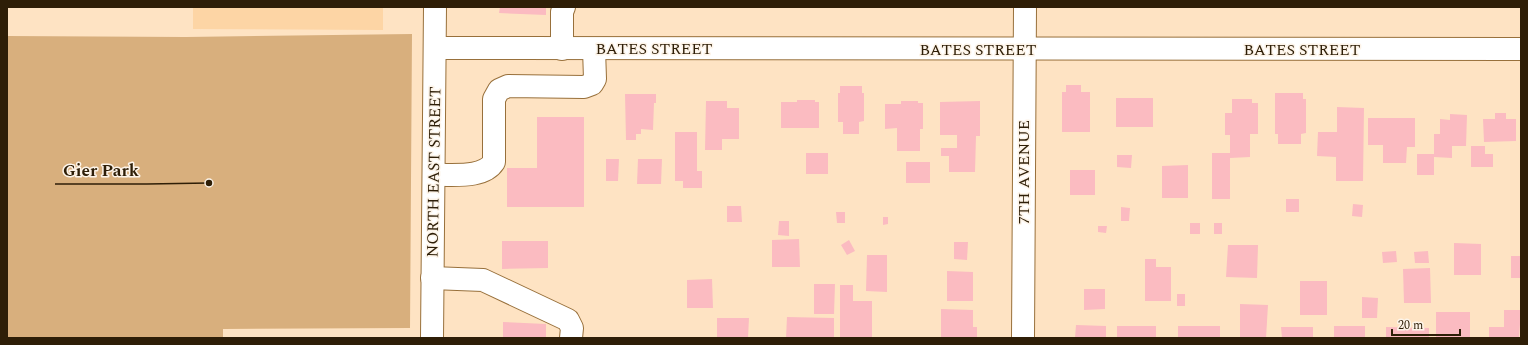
<svg xmlns="http://www.w3.org/2000/svg" width="1528" height="345" font-family="Spectral,serif">
<style>
.built{fill:#fdd5a5}
.green{fill:#d8af7d}
.building{fill:#fbbbc1}
.lines{fill:none;stroke-linecap:round;stroke-linejoin:round}
.minor-casing{stroke:#98703b;stroke-width:24}
.major-casing{stroke:#98703b;stroke-width:24}
.minor{stroke:#fff;stroke-width:22}
.major{stroke:#fff;stroke-width:22}
.labels{text-anchor:middle;dominant-baseline:central;stroke-width:3;stroke-linejoin:round;paint-order:stroke}
.street-label{font-size:16px;fill:#2e1e07;stroke:#fdf4e9}
.leader{fill:none;stroke:#2e1e07;stroke-width:1.5}
.callout-dot{fill:#2e1e07;stroke:#fdf4e9;stroke-width:1.5}
.callout-label{font-size:17px;text-anchor:middle;font-weight:bold;fill:#2e1e07;stroke:#fdf4e9;stroke-width:3;stroke-linejoin:round;paint-order:stroke}
</style>
<rect width="100%" height="100%" fill="#fee3c3"/>
<polygon class="built" points="193,7 383,7 383,30 193,29"/>
<polygon class="green" points="412,34 410,328 223,329 223,338 7,338 7,36 186,37"/>
<g class="building">
<polygon points="500,7 546,7 546,15 499,13"/>
<polygon points="1066,85 1081,85 1081,92 1090,92 1090,132 1062,132 1062,92 1066,92"/>
<polygon points="840,86 862,86 862,93 864,93 864,121 859,122 859,134 843,134 843,122 838,122 838,93 840,93"/>
<polygon points="1275,93 1303,93 1303,99 1306,99 1306,133 1301,134 1301,144 1278,144 1278,134 1275,134"/>
<polygon points="625,94 656,94 656,103 654,103 653,130 641,129 641,134 636,134 636,140 626,140"/>
<rect x="1116" y="98" width="37" height="29"/>
<polygon points="1232,99 1252,99 1252,103 1258,103 1258,134 1250,134 1250,157 1230,158 1230,199 1212,199 1212,153 1230,153 1230,135 1225,135 1225,113 1232,113"/>
<polygon points="797,100 815,100 815,102 819,102 819,128 781,128 781,102 797,102"/>
<polygon points="706,101 727,101 727,108 739,108 739,139 722,139 722,150 705,150"/>
<polygon points="901,101 918,101 918,103 923,103 923,129 920,129 920,151 897,151 897,128 885,129 885,104 901,104"/>
<polygon points="980,101 980,136 976,136 975,172 949,172 949,156 941,156 941,148 957,148 957,135 940,135 940,102"/>
<polygon points="1337,107 1364,108 1363,181 1336,181 1336,157 1317,156 1318,132 1337,132"/>
<polygon points="1495,113 1506,113 1506,119 1516,119 1516,141 1484,142 1483,119 1495,119"/>
<polygon points="1450,114 1467,115 1466,146 1452,146 1452,158 1434,157 1434,175 1417,175 1417,154 1434,154 1434,134 1440,134 1440,119 1450,120"/>
<polygon points="537,117 584,117 584,207 507,207 507,168 537,168"/>
<polygon points="1368,118 1415,118 1415,147 1407,147 1406,163 1383,163 1383,145 1368,145"/>
<polygon points="675,132 697,132 697,171 702,171 702,188 683,188 683,181 675,181"/>
<polygon points="1471,146 1485,146 1485,154 1493,154 1493,167 1471,167"/>
<rect x="806" y="153" width="22" height="21"/>
<polygon points="1117,155 1132,155 1131,168 1117,167"/>
<polygon points="606,159 619,159 618,181 606,181"/>
<polygon points="638,159 662,159 661,184 637,184"/>
<rect x="906" y="162" width="24" height="21"/>
<polygon points="1188,165 1188,198 1162,198 1162,166"/>
<rect x="1070" y="170" width="25" height="25"/>
<rect x="1286" y="199" width="13" height="13"/>
<polygon points="1353,204 1363,205 1362,217 1352,216"/>
<polygon points="727,206 741,206 742,222 727,222"/>
<polygon points="1121,207 1130,208 1129,221 1121,221"/>
<polygon points="836,212 845,212 845,223 837,223"/>
<polygon points="883,217 888,217 888,224 883,225"/>
<polygon points="779,221 789,221 789,236 778,235"/>
<rect x="1190" y="223" width="10" height="11"/>
<rect x="1214" y="223" width="8" height="11"/>
<polygon points="1098,226 1107,226 1106,233 1098,232"/>
<polygon points="799,239 800,267 772,267 772,240"/>
<polygon points="849,240 855,251 847,255 841,245"/>
<polygon points="502,241 548,241 548,268 502,269"/>
<polygon points="954,242 968,242 967,260 954,259"/>
<polygon points="1454,243 1481,244 1481,275 1454,275"/>
<polygon points="1228,245 1258,245 1257,278 1226,277"/>
<polygon points="1396,251 1397,262 1383,263 1382,252"/>
<polygon points="1428,251 1429,263 1415,263 1414,252"/>
<polygon points="867,255 887,255 887,292 866,291"/>
<rect x="1511" y="256" width="10" height="22"/>
<polygon points="1145,259 1156,259 1156,267 1171,267 1171,301 1145,301"/>
<polygon points="1430,268 1431,303 1404,303 1403,269"/>
<polygon points="947,271 973,272 973,301 947,301"/>
<polygon points="712,279 713,308 687,308 687,280"/>
<rect x="1300" y="281" width="27" height="34"/>
<polygon points="814,284 835,284 834,314 814,314"/>
<polygon points="840,285 853,285 853,301 872,301 872,338 840,338"/>
<polygon points="1084,289 1105,289 1105,309 1084,310"/>
<rect x="1177" y="294" width="8" height="12"/>
<polygon points="1362,297 1378,298 1377,318 1362,318"/>
<polygon points="1240,304 1268,305 1266,338 1240,338"/>
<polygon points="941,309 973,310 973,327 977,327 977,338 941,338"/>
<polygon points="1504,310 1521,310 1519,338 1489,338 1489,327 1504,327"/>
<rect x="1436" y="312" width="34" height="26"/>
<polygon points="787,317 834,318 834,338 786,338"/>
<polygon points="717,318 749,318 748,338 717,338"/>
<polygon points="503,322 546,324 546,338 503,338"/>
<polygon points="1076,325 1106,326 1106,338 1075,338"/>
<rect x="1117" y="326" width="39" height="12"/>
<rect x="1178" y="326" width="42" height="12"/>
<rect x="1334" y="326" width="31" height="12"/>
<polygon points="1281,327 1313,327 1313,338 1282,338"/>
<polygon points="1386,327 1429,328 1429,338 1386,338"/>
</g>
<g class="lines">
<g class="minor-casing">
<g id="minor">
<polyline points="435,48 1521,49"/>
<polyline points="562,49 562,12 564,7"/>
<path d="M434 175C452 174 483 179 494 162V99L499 90 508 86 584 87 592 84 595 79 594 49"/>
<polyline points="432,278 483,280 568,320 572,328 571,338"/>
<polyline points="1023,338 1025,7"/>
</g>
</g>
<g class="major-casing">
<polyline id="major" points="432,338 435,7"/>
</g>
<use href="#minor" class="minor"/>
<use href="#major" class="major"/>
</g>
<g class="labels">
<g class="street-label">
<text x="654" y="49">BATES STREET</text>
<text x="978" y="50">BATES STREET</text>
<text x="1302" y="50">BATES STREET</text>
<text transform="translate(434 172) rotate(-89)">NORTH EAST STREET</text>
<text transform="translate(1024 172) rotate(-90)">7TH AVENUE</text>
</g>
</g>
<path class="leader" d="M209 183L147 184H55"/>
<circle class="callout-dot" cx="209" cy="183" r="4"/>
<g class="callout-label">
<text x="101" y="176">Gier Park</text>
</g>
<rect width="1528" height="345" fill="none" stroke="#2e1e07" stroke-width="16"/>
<path d="M1392 329v6h68v-6" fill="none" stroke="#2e1e07" stroke-width="2"/>
<text x="1398" y="329" font-size="12" fill="#2e1e07" stroke="#fdf4e9" stroke-width="3" paint-order="stroke">20 m</text>
</svg>
